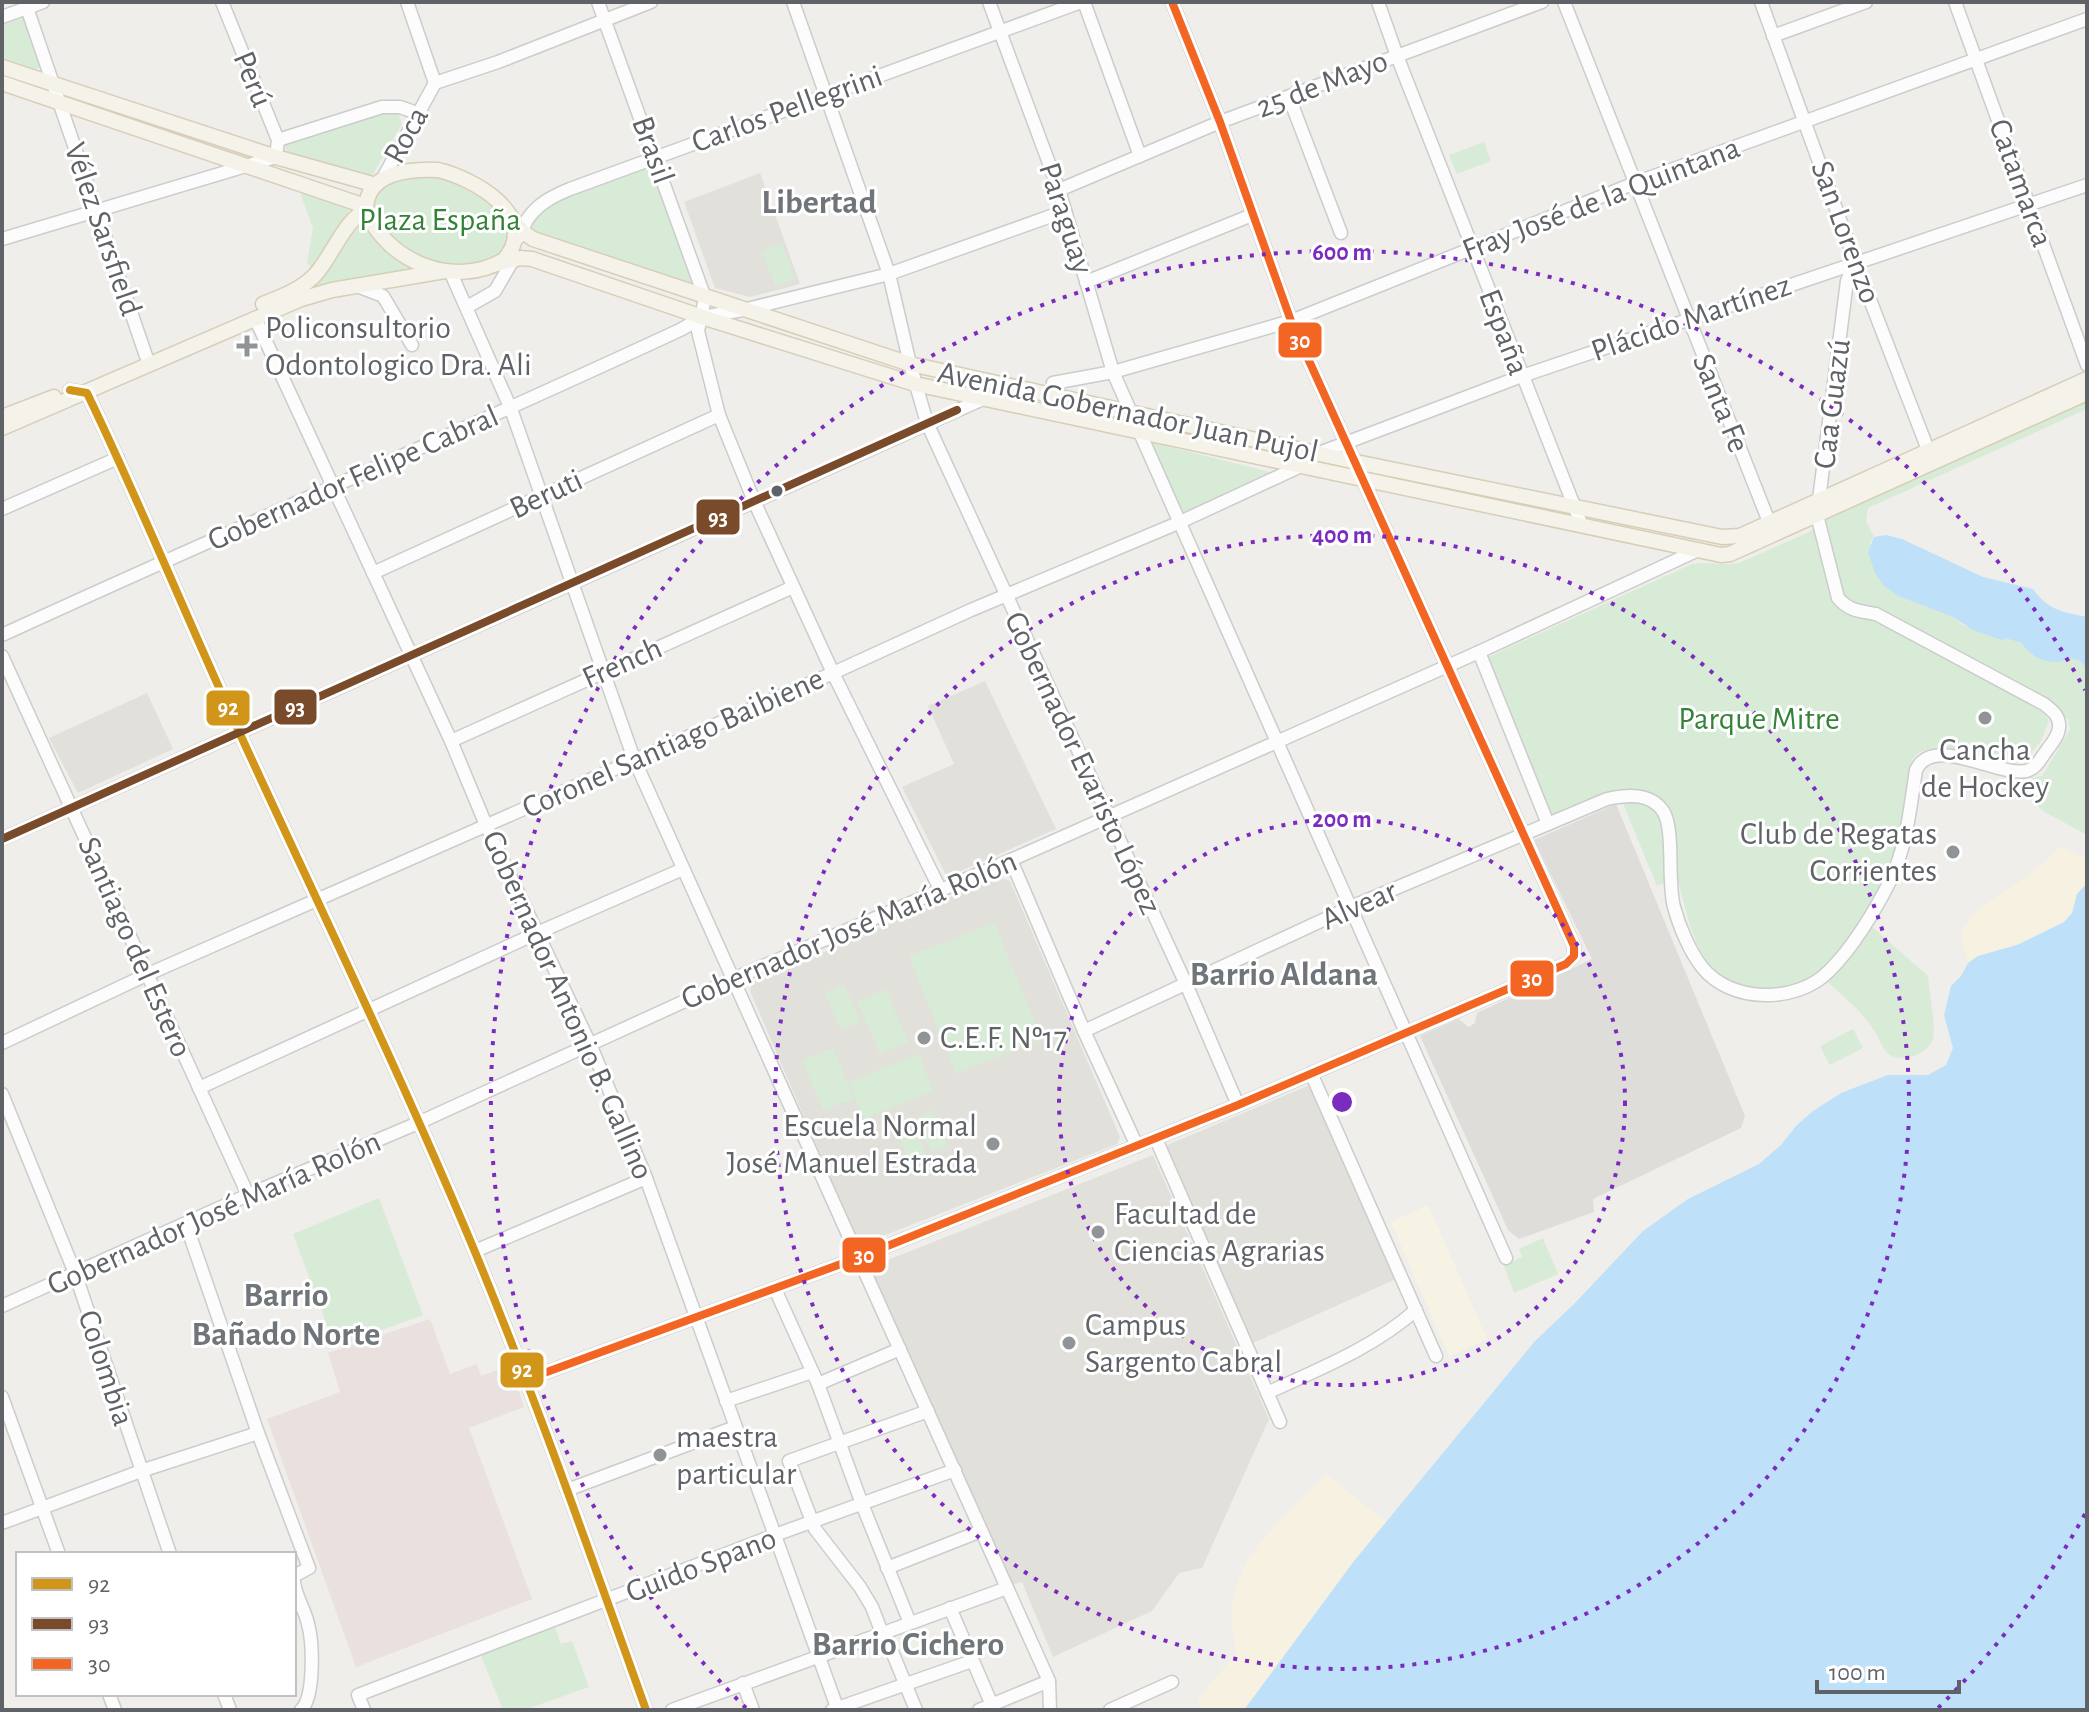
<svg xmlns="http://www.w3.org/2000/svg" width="2089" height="1712" font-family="'Alegreya Sans',sans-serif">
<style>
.commercial{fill:#f7f3e4}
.industrial{fill:#dfddda}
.education{fill:#e2e0da}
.medical{fill:#eae0de}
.green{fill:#d8ebd6}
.sand{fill:#f6f1e1}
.water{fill:#bfe0f9}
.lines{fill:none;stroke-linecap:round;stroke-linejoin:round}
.minor-casing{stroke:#cbcccc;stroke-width:15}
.major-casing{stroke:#d7ceb8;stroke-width:17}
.minor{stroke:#fdfcfc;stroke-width:12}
.major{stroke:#f4f2e9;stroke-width:14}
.bus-1-casing{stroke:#fff;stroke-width:14}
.bus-2-casing{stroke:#fff;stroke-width:14}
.bus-3-casing{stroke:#fff;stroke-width:14}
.bus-1{stroke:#d1951a;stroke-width:8}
.bus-2{stroke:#7a4b2a;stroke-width:8}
.bus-3{stroke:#f26522;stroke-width:8}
.ring{fill:none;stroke:#7b2cbf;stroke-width:4;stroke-dasharray:4 8}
.poi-dot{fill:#919496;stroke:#fff;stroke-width:3}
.bus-dot{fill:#5f6368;stroke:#fff;stroke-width:3}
.labels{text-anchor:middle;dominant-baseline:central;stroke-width:6;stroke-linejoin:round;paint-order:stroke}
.street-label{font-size:32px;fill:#5f6368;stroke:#fff}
.park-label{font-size:32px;fill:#348238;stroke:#fff}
.poi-label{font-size:32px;fill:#5f6368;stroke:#fff;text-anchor:start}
.neighbourhood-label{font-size:34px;font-weight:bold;fill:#70757a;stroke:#fff}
.centre{fill:#7b2cbf;stroke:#fff;stroke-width:4}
.ring-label{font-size:24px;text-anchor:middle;font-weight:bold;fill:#7b2cbf;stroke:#fff;stroke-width:6;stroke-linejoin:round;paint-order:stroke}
.line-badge{stroke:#fff;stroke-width:3}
.badge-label{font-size:22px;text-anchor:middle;font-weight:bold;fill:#fff}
</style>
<rect width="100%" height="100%" fill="#efeeea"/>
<polygon class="commercial" points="1428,1205 1487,1339 1449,1356 1391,1222"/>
<polygon class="industrial" points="1616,804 1745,1116 1741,1128 1593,1199 1594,1212 1519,1239 1508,1230 1420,1036 1458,1019 1469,1027 1475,1023 1477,1013 1592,959 1534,840"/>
<g class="education">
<polygon points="760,173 800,284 750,297 715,288 684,202"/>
<polygon points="985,681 1056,829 947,877 902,787 954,764 928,706"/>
<polygon points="147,693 173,749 78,793 49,738"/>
<polygon points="997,877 1010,881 1120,1137 1117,1144 865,1243 857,1240 750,991 752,983"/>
<polygon points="1310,1085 1396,1279 1253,1343 1165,1146"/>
<polygon points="1153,1155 1269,1419 1202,1568 1179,1573 1152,1611 1053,1657 1022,1582 1011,1585 870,1267"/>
</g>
<polygon class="medical" points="430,1319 450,1374 477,1364 481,1376 510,1365 524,1407 469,1428 532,1599 356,1667 267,1419 340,1392 328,1353"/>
<g class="green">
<polygon points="27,16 41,67 32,71 2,60 2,25"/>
<polygon points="385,108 398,111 402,124 370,179 291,155 285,148 286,144"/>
<polygon points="1484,142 1491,161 1457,174 1449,155"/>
<polygon points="652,167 697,289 535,235 531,224 533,220 553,201"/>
<polygon points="424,173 458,180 501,210 509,230 507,241 498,256 490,260 456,266 419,258 387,238 372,210 374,194 388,180"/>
<polygon points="303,190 348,207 349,212 319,262 311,267 307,263 313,228 301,195"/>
<polygon points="359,222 368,225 410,266 411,270 291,298 345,241"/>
<polygon points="782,243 795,279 775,286 762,251"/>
<path d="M2087 399V409L1868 508 1866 521 1874 537 1870 543 1884 586 1898 596 1953 617 1963 625 2022 643 2055 662C2068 657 2078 656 2087 669V835L2043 811 2024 793C2026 783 2030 777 2042 776L2046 770 2070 729 2068 719 2042 709 2049 721 2041 741 2024 761C1995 764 1931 731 1912 760L1899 837 1889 868 1863 919 1928 976C1929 989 1936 1029 1933 1039 1928 1054 1903 1063 1890 1055 1882 1050 1879 1037 1873 1029 1861 1009 1837 992 1820 975 1808 980 1794 989 1780 992 1770 994 1754 992 1744 988 1695 972 1690 921 1677 878L1657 886 1617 789 1551 817 1488 657 1692 564C1708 561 1723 566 1739 563L1807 533 1832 515Z"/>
<polygon points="1150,442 1278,474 1184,517"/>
<polygon points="994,923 1042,1039 956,1074 909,956"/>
<polygon points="844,984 860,1022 841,1030 824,993"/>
<polygon points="886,989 908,1042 880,1054 857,1001"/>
<polygon points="1853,1029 1863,1048 1830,1065 1820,1046"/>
<polygon points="833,1048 854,1099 823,1110 802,1060"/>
<polygon points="919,1054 933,1091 864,1119 849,1082"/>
<polygon points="933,1110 948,1145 931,1152 916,1118"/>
<polygon points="912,1119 926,1154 909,1161 895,1126"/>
<polygon points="379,1198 423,1315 335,1347 293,1234"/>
<polygon points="1543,1238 1558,1274 1514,1293 1504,1266 1522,1257 1519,1249"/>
<polygon points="554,1625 561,1644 572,1641 589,1687 524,1710 503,1710 480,1653"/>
</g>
<g class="sand">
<path d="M2060 847 2087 859V883C2077 895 2077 910 2066 921 2040 945 1997 945 1968 963L1961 942 1963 928 1974 913 2042 865Z"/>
<path d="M1326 1474 1386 1522 1244 1710H1202L1197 1699 1237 1653C1214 1564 1274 1532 1326 1474Z"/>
</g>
<g class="water">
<path d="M1886 535 1902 539 1983 577 2033 589C2048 610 2062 612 2087 617V669C2074 651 2069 662 2054 662 2041 662 2027 653 2022 643L2005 638 2002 640 1973 630 1953 617 1898 596 1884 586 1875 573 1868 553 1874 537Z"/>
<polygon points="2087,883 2087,1710 1244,1710 1354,1561 1535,1341 1575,1303 1643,1231 1688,1199 1759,1164 1781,1145 1796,1126 1813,1111 1841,1093 1888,1075 1928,1075 1946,1065 1953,1048 1944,1015 1951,986 1961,976 1968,963 1978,956 2017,945 2064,922 2072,913 2077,894"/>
</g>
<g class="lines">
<g class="minor-casing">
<g id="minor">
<polyline points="25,2 146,356"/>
<polyline points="407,2 435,83"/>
<polyline points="598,2 705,298 698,331 719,415 754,501 833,673 940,889"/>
<polyline points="793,2 889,274 910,364 927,423 1186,984 1238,1105"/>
<polyline points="989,2 1059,190 1113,372 1506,1258"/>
<polyline points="1084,2 1140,156"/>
<polyline points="1378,2 1397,56 1582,526"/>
<polyline points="1564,2 1773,532"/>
<polyline points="1761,2 1855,261 1932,460"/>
<polyline points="1955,2 2087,365"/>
<polyline points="2,17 43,2"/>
<polyline points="1773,36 1866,2"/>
<polyline points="435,83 498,62 651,2"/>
<polyline points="1289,97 1341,233"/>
<polyline points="278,140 382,107 400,107 417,113"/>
<polyline points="383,178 435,83"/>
<polyline points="1059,190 1220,122 1542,2"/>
<path d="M518 238C523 232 523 227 527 220 537 204 553 196 570 189L1081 2"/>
<polyline points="2,239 276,157 278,140 222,2"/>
<polyline points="450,271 511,409 634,759 1049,1681 1050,1710"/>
<polyline points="1086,282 1252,215"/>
<polyline points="357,286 383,296 412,345"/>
<polyline points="467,307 495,291 513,260"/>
<polyline points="255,318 451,741 486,825 590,1044 646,1178 838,1710"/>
<polyline points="1053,383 1113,372 1291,321 1635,183 2087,19"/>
<path d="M70 390 87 393C141 505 188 621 240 734 319 906 402 1077 475 1252 537 1402 591 1556 646 1710"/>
<polyline points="2,509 118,458"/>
<polyline points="373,573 719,415"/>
<path d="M2 635C228 531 457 434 682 329L702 317 743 310 889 274 1065 211"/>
<polyline points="1479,652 1548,824"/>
<polyline points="2,656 248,1195"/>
<polyline points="451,741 793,587"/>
<polyline points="2,839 983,399"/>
<polyline points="1011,860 1084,1031 1137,1146"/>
<path d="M1084 1031 1351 907 1607 799C1626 795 1650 792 1663 811 1675 829 1667 882 1674 907 1679 926 1690 952 1702 967 1731 1004 1797 1003 1828 972 1852 949 1875 911 1890 881 1907 846 1910 808 1916 770 1933 734 1996 776 2026 771 2036 769 2041 758 2047 750 2052 743 2058 737 2059 728 2060 716 2053 711 2044 704L1876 614C1860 611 1849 611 1838 598L1817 515 1847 281 1855 261"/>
<polyline points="2,1043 146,975 833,673 971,610 1178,523 1301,466 1319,453 1522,376 2087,185"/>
<polyline points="1311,1073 1436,1356"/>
<polyline points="199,1088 537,933 683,869"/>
<polyline points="2,1094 75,1273 170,1554"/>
<polyline points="1156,1139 1280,1422"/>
<polyline points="186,1224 258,1433 309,1568 294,1576"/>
<polyline points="475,1251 646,1178"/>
<polyline points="775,1289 818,1384 862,1504 910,1623"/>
<polyline points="2,1306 248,1195 418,1123 733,979 1011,860 1479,652 1696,551"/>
<polyline points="525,1380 860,1257 1238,1105 1566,964 1574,956 1574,946 1291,321 1220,122 1172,2"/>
<polyline points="818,1384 900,1349"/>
<path d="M1267 1393C1319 1369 1373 1348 1416 1310"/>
<polyline points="2,1397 59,1554"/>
<polyline points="726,1401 812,1372"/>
<polyline points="567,1490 735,1427"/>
<polyline points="2,1523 141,1471 258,1433"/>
<polyline points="887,1568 981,1531"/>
<path d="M294 1582C296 1598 305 1609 308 1624 313 1642 315 1697 301 1710"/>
<polyline points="950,1608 992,1705"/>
<polyline points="884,1632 916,1710"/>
<polyline points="882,1633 872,1607 860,1587 815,1529 789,1461 928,1411"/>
<polyline points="743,1683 753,1710"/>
<polyline points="109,1694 115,1710"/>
<polyline points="224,1694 230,1710"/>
<polyline points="364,1710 358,1695 775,1535 955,1470"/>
<polyline points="672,1710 1007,1588"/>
<polyline points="832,1710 972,1661"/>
<polyline points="979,1710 1049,1681"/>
<polyline points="1110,1710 1172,1682"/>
</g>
</g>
<g class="major-casing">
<g id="major">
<polyline points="2,67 276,157 376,185"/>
<polyline points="2,83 365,206"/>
<path d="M438 170C473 178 542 216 504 260 453 289 388 262 366 211 365 172 409 169 438 170Z"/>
<polyline points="508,213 523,232 533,239 910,364 1361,463 1722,537 1740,536 2087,379"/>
<polyline points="496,264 521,258 532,259 702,317 915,384 1721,555 1730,554 2087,393"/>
<path d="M263 304C281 297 300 290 314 276 331 259 345 218 366 211"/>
<polyline points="2,417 54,397"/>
<polyline points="2,428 301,299 332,290 445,271"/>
</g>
</g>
<use href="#minor" class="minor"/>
<use href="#major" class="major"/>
<g class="bus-1-casing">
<path id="bus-1" d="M70 390 87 393C141 505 188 621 240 734 319 906 402 1077 475 1252 537 1402 591 1556 646 1710"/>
</g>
<g class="bus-2-casing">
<polyline id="bus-2" points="2,839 957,410"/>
</g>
<g class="bus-3-casing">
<polyline id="bus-3" points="525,1380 860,1257 1238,1105 1566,964 1574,956 1574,946 1291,321 1220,122 1172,2"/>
</g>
<use href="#bus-1" class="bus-1"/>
<use href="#bus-2" class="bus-2"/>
<use href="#bus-3" class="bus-3"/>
</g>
<g class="ring">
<circle cx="1342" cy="1102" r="283"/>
<circle cx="1342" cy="1102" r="567"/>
<path d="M2085 1514A850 850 0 0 1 1938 1708M746 1708A850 850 0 1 1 2085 690"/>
</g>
<g class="poi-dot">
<path d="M243 334h8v8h8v8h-8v8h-8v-8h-8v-8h8z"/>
<circle cx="1985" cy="718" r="8"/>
<circle cx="1953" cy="852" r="8"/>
<circle cx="924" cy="1038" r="8"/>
<circle cx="993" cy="1144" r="8"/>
<circle cx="1098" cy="1232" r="8"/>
<circle cx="1069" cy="1343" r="8"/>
<circle cx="660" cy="1455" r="8"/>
</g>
<circle class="bus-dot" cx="777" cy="491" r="7"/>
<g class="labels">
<g class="street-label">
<text transform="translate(253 79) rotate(68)">Perú</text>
<text transform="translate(1322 84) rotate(-21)">25 de Mayo</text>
<text transform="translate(787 109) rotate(-20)">Carlos Pellegrini</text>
<text transform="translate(406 135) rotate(-61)">Roca</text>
<text transform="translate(653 150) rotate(70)">Brasil</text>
<text transform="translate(2021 183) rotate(70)">Catamarca</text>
<text transform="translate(1601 199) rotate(-21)">Fray José de la Quintana</text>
<text transform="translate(1066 218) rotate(72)">Paraguay</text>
<text transform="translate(103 229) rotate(71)">Vélez Sarsfield</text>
<text transform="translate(1846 232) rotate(70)">San Lorenzo</text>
<text transform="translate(1691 318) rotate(-19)">Plácido Martínez</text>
<text transform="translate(1504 332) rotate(69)">España</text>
<text transform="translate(1721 403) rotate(68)">Santa Fe</text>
<text transform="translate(1832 404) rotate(-83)">Caa Guazú</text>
<text transform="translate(1128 412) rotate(12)">Avenida Gobernador Juan Pujol</text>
<text transform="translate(353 478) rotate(-24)">Gobernador Felipe Cabral</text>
<text transform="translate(546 494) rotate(-25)">Beruti</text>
<text transform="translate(622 663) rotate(-24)">French</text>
<text transform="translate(673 743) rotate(-24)">Coronel Santiago Baibiene</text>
<text transform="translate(1083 763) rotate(65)">Gobernador Evaristo López</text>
<text transform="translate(1359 905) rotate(-24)">Alvear</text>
<text transform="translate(849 930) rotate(-23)">Gobernador José María Rolón</text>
<text transform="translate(135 947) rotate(66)">Santiago del Estero</text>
<text transform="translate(568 1005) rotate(66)">Gobernador Antonio B. Gallino</text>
<text transform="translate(214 1213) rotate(-24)">Gobernador José María Rolón</text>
<text transform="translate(106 1368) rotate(72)">Colombia</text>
<text transform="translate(701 1565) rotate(-21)">Guido Spano</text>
</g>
<g class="park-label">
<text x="440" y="220">Plaza España</text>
<text x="1759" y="719">Parque Mitre</text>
</g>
<g class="poi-label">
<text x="265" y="328">Policonsultorio<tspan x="265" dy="37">Odontologico Dra. Ali</tspan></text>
<text x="1985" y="750" text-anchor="middle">Cancha<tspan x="1985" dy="37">de Hockey</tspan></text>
<text x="1937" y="834" text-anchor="end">Club de Regatas<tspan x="1937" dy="37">Corrientes</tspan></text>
<text x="940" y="1038">C.E.F. Nº17</text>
<text x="977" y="1126" text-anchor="end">Escuela Normal<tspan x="977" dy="37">José Manuel Estrada</tspan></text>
<text x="1114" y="1214">Facultad de<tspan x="1114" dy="37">Ciencias Agrarias</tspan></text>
<text x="1085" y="1325">Campus<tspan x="1085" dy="37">Sargento Cabral</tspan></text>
<text x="676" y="1437">maestra<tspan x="676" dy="37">particular</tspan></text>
</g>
<g class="neighbourhood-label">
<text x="819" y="203">Libertad</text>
<text x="1284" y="975">Barrio Aldana</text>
<text x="286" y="1296">Barrio<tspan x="286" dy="39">Bañado Norte</tspan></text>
<text x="908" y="1645">Barrio Cichero</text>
</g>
</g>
<circle cx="1342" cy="1102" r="12" class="centre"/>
<g class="ring-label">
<text x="1342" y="260">600 m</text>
<text x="1342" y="543">400 m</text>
<text x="1342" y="827">200 m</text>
</g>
<g class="line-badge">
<rect x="1277" y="321" width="46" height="38" rx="8" fill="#f26522"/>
<rect x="695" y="498" width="46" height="38" rx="8" fill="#7a4b2a"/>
<rect x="273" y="688" width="45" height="38" rx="8" fill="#7a4b2a"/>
<rect x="205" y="689" width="46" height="38" rx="8" fill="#d1951a"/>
<rect x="1509" y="959" width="46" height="39" rx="8" fill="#f26522"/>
<rect x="841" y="1236" width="46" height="38" rx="8" fill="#f26522"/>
<rect x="499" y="1351" width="46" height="38" rx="8" fill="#d1951a"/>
</g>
<g class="badge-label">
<text x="1300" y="348">30</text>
<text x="718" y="525">93</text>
<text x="295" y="715">93</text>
<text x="228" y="715">92</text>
<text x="1532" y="986">30</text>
<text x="864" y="1263">30</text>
<text x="522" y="1377">92</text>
</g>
<rect width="2089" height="1712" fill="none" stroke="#5f6368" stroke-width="8"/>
<rect x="16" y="1552" width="280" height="144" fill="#ffffff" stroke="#bfc1c3" stroke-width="2"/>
<rect x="32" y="1578" width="40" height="12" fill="#d1951a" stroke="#bfc1c3" stroke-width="2"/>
<text x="88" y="1592" font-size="24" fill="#5f6368">92</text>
<rect x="32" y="1618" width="40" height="12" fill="#7a4b2a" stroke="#bfc1c3" stroke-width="2"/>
<text x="88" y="1632" font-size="24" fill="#5f6368">93</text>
<rect x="32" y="1658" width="40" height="12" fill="#f26522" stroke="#bfc1c3" stroke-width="2"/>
<text x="88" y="1672" font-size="24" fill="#5f6368">30</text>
<path d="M1817 1680v12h142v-12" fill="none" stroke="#5f6368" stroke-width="4"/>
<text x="1829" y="1680" font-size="24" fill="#5f6368" stroke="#ffffff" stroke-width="6" paint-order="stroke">100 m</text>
</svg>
